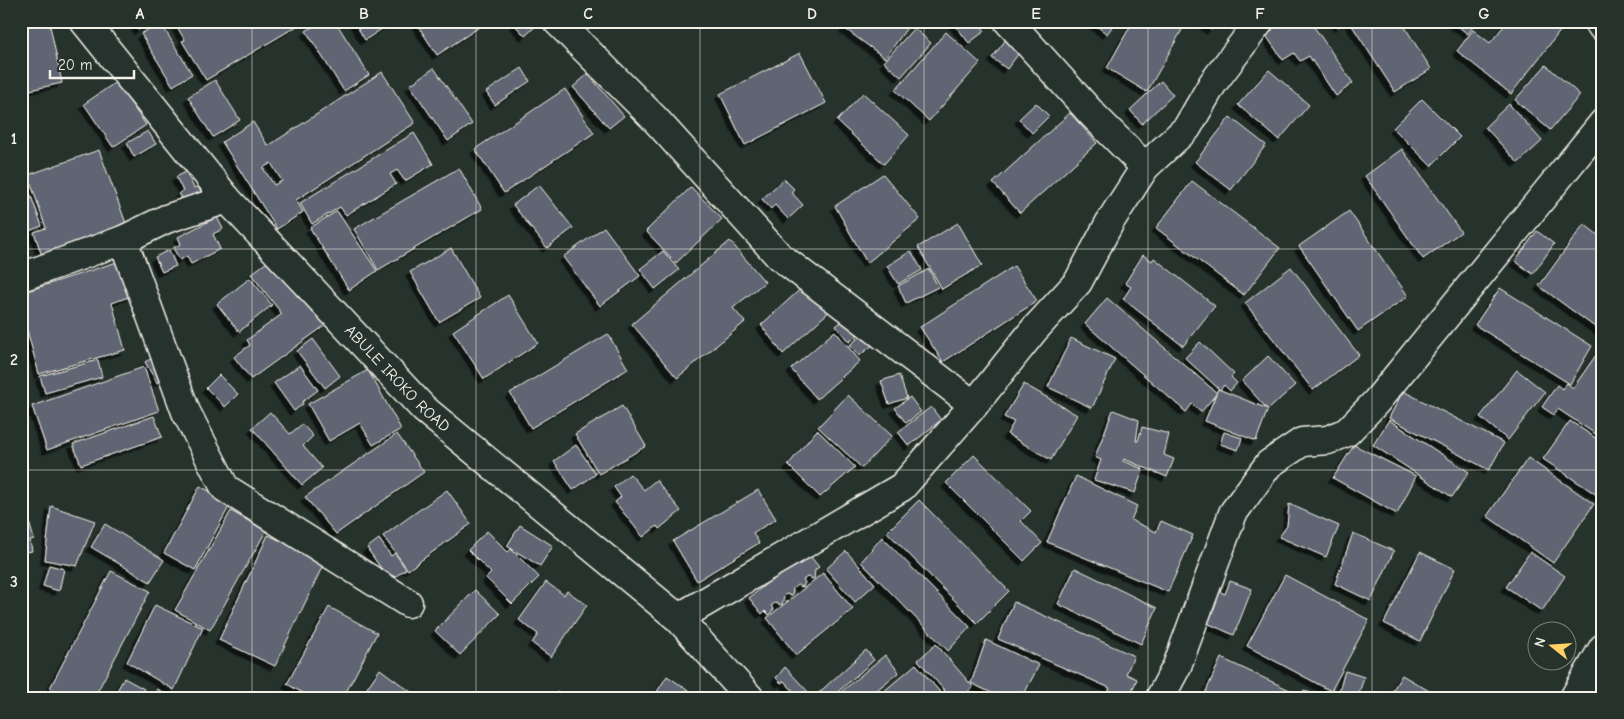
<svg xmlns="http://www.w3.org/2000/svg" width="1624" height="719" font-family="'Comic Neue',sans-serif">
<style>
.building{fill:#5f6573;stroke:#f4f1e8;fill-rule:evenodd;filter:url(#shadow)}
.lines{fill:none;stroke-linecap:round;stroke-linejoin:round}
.street-casing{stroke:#f4f1e8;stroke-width:31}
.secondary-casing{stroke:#f4f1e8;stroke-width:31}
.street{stroke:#26332d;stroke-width:28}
.secondary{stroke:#26332d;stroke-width:28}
.grid{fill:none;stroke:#f4f1e8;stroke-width:1;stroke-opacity:0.55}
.labels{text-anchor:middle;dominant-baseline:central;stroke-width:4.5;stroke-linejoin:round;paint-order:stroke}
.street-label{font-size:16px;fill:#f4f1e8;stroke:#26332d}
.neatline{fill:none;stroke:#f4f1e8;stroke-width:2}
.grid-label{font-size:16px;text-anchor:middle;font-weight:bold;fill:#f4f1e8}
</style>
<defs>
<filter id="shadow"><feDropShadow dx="-4.5" dy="4.5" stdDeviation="0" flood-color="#0009"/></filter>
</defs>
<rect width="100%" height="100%" fill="#26332d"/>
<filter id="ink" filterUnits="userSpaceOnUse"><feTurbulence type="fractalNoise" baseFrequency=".02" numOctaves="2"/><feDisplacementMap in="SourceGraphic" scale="10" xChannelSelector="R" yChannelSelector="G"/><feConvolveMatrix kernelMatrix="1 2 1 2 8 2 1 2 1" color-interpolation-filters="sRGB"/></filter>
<g filter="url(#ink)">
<g class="building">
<polygon points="21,21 49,21 62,83 21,92"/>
<polygon points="133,21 153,21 138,30"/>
<polygon points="188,21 294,21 297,26 206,80 182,41 185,40 177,27"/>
<polygon points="322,21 335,21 369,75 344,91 306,31"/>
<polygon points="358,21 394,21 365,40 355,23"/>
<polygon points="415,21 479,21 481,26 437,55"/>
<polygon points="518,21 536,21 538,24 525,36 514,24"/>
<polygon points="850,21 912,21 885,58 844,28"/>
<polygon points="952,21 977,21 985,31 969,43"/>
<polygon points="1090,21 1116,21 1107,34"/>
<polygon points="1133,21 1187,21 1147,92 1107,68"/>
<polygon points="1201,21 1218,21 1211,30"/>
<polygon points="1310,21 1353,83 1336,96 1309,56 1300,61 1294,53 1283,60 1265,34 1283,21"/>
<polygon points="1334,21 1346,21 1338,27"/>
<polygon points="1349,21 1401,21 1431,69 1395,92"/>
<polygon points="1451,21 1477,21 1468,34"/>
<polygon points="1508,21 1568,21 1511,94 1457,51 1473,30 1490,43"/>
<polygon points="160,22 192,74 173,86 141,34"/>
<polygon points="914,28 931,43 901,77 884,62"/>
<polygon points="946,32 980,63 929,121 895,90"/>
<polygon points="1007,38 1022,49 1007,69 992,58"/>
<polygon points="800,53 826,103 745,145 720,94"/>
<polygon points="1546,65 1580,95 1550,130 1515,100"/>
<polygon points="434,68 472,124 448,141 410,85"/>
<polygon points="522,68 530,81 495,105 486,92"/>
<polygon points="1269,70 1309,105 1279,140 1238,105"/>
<path d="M382 72 415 123 296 200 303 212 277 229 222 142 253 122 268 146ZM271 163 282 181 274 185 263 168Z"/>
<polygon points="588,74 624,116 609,128 573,87"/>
<polygon points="215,80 240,120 213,137 188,97"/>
<polygon points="1161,81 1173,95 1142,124 1130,110"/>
<polygon points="116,82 146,125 113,147 84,104"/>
<polygon points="565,89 594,133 504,193 475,149"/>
<polygon points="863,93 909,135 884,164 837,121"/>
<polygon points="1422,99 1460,137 1431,166 1393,128"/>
<polygon points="1036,103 1049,116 1032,133 1019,119"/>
<polygon points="1509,104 1542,141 1518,163 1485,127"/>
<polygon points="1070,113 1097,143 1020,213 993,183"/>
<polygon points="1230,117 1266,145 1231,190 1195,162"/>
<polygon points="148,131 156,144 134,157 127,143"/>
<polygon points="414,133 433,164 405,181 397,170 390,174 396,184 346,215 340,207 312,224 300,203"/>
<polygon points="1402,149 1461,232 1423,259 1365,176"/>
<polygon points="99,150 127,226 42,256 34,232 46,228 28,175"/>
<polygon points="459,168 482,209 378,270 354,229"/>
<polygon points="21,169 42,226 21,234"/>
<polygon points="186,172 194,188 198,186 203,196 185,204 179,193 183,191 176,177"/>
<polygon points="883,174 920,219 867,263 835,206"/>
<polygon points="784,179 794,189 791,192 803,205 788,219 775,205 771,209 762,199"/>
<polygon points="1192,181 1280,248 1244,295 1156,228"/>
<polygon points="539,185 573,228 547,248 513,205"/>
<polygon points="691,187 722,219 676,263 646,231"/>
<polygon points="337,211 377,271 349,290 310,228"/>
<polygon points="1349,211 1408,296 1358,331 1299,246"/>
<polygon points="217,217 223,229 213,234 220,249 191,264 187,256 180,260 173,248 181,244 178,237"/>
<polygon points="958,223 982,265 942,289 918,247"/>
<polygon points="1584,224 1603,239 1603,333 1539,286"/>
<polygon points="604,227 640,276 600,306 563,257"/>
<polygon points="1537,231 1554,244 1533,274 1515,261"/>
<polygon points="730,241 765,282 733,308 745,322 677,378 632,324"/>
<polygon points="451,248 480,298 439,322 410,272"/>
<polygon points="169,250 176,266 162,272 155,257"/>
<polygon points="663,251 679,270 655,289 640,269"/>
<polygon points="911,251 922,270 898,284 887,266"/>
<polygon points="1143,255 1152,261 1154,258 1215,306 1183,346 1123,299 1131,287 1125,283"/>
<polygon points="270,260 299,298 304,294 327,324 251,379 234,357 250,345 247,340 282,314 251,274"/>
<polygon points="120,261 131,296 112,303 125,350 39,374 27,330 22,332 21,330 21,293"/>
<polygon points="1014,266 1037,301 943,362 920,327"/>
<polygon points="1291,267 1359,355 1313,390 1245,303"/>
<polygon points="929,269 938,287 906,303 898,286"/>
<polygon points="250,278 272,305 239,332 217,304"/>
<polygon points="806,284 834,307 783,354 761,325"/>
<polygon points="1500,288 1592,346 1570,384 1475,325"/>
<polygon points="508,295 538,343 484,379 453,331"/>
<polygon points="1107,298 1217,393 1201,412 1192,404 1186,412 1085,324"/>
<polygon points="851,314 865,329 849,342 836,326"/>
<polygon points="835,331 860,361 817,399 791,369"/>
<polygon points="864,333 874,344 859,356 850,345"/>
<polygon points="608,334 628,369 531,428 510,393"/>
<polygon points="1071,338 1115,359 1092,408 1048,387"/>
<polygon points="313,339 340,376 325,388 297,351"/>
<polygon points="1200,342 1234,374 1231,377 1237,383 1230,391 1224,385 1220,390 1185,358"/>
<polygon points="1603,345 1603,439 1558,409 1554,415 1542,407 1557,385 1562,389 1567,383 1573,388"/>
<polygon points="160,354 172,375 157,383 145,362"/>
<polygon points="1268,356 1295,385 1268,410 1242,381"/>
<polygon points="98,360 102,377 45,393 40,376"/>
<polygon points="300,365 318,390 302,402 303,404 294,411 274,383"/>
<polygon points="144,367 159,411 47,450 32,406"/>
<polygon points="368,370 401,429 373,445 360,423 329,441 308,404"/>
<polygon points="1517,370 1545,392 1508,440 1480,417"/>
<polygon points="219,375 238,394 225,407 206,388"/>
<polygon points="899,375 907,398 889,404 881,381"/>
<polygon points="1024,384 1077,415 1051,460 1007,434 1014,422 1004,417"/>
<polygon points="1218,389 1268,409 1256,441 1205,421"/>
<polygon points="1403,391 1504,443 1489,470 1389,418"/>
<polygon points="848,395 892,436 862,468 818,427"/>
<polygon points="910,397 921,412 906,423 895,408"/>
<polygon points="622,406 646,446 599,474 575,434"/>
<polygon points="931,407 941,420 909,446 898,432"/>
<polygon points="1113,410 1139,420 1136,441 1138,441 1142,427 1169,434 1164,455 1174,459 1167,477 1124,459 1123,461 1143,469 1135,493 1094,480 1101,460 1095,457"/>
<polygon points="270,412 290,434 302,424 313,436 303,446 322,468 302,485 252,428"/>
<polygon points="154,416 162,437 81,465 73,444"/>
<polygon points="1389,420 1469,472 1452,497 1373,445"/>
<polygon points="1570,421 1603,443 1603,499 1543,459"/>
<polygon points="817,430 855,467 820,497 788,465"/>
<polygon points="1224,432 1242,438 1238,450 1220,444"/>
<polygon points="397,434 424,472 336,534 305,497"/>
<polygon points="576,445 596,474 573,490 554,461"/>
<polygon points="1354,445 1416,476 1397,514 1333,478"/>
<polygon points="974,455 1031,511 1021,521 1042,543 1024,561 946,483"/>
<polygon points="1528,458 1594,504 1553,563 1487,516"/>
<polygon points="630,474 644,490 656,480 681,511 659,529 657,526 643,537 615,502 621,497 614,487"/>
<polygon points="1076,476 1137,506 1131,520 1156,532 1161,521 1193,535 1168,592 1047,542"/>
<polygon points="200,486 231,503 195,570 164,553"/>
<polygon points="447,490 471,524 408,570 383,536"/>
<polygon points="758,490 776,519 753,533 759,543 697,581 673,541"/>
<polygon points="21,495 34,539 30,540 32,551 21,553"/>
<polygon points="919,500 1009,591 977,623 887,532"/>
<polygon points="1289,504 1339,526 1326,557 1279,537 1287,526"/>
<polygon points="51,506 95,521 77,566 45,560"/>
<polygon points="231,511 266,531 210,630 175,610"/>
<polygon points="105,524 164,560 150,582 91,547"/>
<polygon points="520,525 553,546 540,566 507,546"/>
<polygon points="487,531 508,552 511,549 539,577 512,604 486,578 491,573 468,550"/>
<polygon points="1353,533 1394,551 1371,601 1335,584"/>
<polygon points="268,535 325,561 275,666 219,640"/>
<polygon points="882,537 970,627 948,651 861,562"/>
<polygon points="379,539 391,556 395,553 406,569 392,579 389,580 367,548"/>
<polygon points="806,551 819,567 815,570 814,579 807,577 803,580 805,582 803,587 797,585 792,590 793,590 792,596 786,594 783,597 784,597 782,605 775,603 771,606 774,609 769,615 765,611 762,614 749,598"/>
<polygon points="846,551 875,584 855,602 826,569"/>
<polygon points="1420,552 1455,569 1420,641 1384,623"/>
<polygon points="1530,552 1565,576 1542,611 1506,587"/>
<polygon points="49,565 64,569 59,591 43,586"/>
<polygon points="1075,568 1157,608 1141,644 1058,604"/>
<polygon points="111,571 150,591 94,698 68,698 50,688"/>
<polygon points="823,573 853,609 796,655 767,618"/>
<polygon points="1285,575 1369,620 1331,691 1247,646"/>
<polygon points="1230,581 1252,589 1234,635 1207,623 1218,591 1225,594"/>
<polygon points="546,582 564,595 567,591 587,605 551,657 532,643 538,634 519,620"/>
<polygon points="475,590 500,614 460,655 435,631"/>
<polygon points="1014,602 1134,656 1126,674 1137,679 1129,698 1108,698 1106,697 1110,688 998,639"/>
<polygon points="155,605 203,628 174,690 127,662"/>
<polygon points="329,607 377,633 343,698 312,698 287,684"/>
<polygon points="986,640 1039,665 1022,698 1002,698 971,683"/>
<polygon points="936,644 973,687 961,698 951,698 918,660"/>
<polygon points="866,650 874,660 832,697 833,698 813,698"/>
<polygon points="885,655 899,672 867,698 836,698 835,697"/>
<polygon points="1221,658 1294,692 1292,698 1203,698"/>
<polygon points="916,664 945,698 876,698"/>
<polygon points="785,667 810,694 806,698 800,698 784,681 781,683 776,678"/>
<polygon points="380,669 415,695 412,698 360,698"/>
<polygon points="1345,671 1364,677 1358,697 1339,691"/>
<polygon points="1402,675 1441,698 1388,698"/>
<polygon points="667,676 700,698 653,698"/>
<polygon points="124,678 144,689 139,698 113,698"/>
<polygon points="157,689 173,698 152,698"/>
<polygon points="1304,690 1320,698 1300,698"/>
<polygon points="557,692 566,698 553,698"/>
<polygon points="1060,693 1067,698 1056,698"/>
</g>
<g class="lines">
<g class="street-casing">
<g id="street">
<polyline points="557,21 655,119 779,256 974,405"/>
<polyline points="1008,21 1093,115 1145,167"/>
<polyline points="1598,21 1603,28"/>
<polyline points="123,240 186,412 225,488 408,603"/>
<polyline points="21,277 123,240 166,219 227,199"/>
<polyline points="678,618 902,487 974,405 1034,330 1078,282 1111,220 1145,167 1187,128 1213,83 1260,21"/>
<polyline points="1160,698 1177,666 1233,513 1269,464 1302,442 1328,440 1347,432 1376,402 1603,123"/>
<polyline points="1574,698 1603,648"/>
</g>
</g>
<g class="secondary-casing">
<g id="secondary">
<path id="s1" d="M84 21 227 199 424 409 678 618 750 698"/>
</g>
</g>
<use href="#street" class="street"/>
<use href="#secondary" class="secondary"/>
</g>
</g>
<path class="grid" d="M252 21V698M476 21V698M700 21V698M924 21V698M1148 21V698M1372 21V698M21 249H1603M21 470H1603"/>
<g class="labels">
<g class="street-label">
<text stroke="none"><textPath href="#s1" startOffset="476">ABULE IROKO ROAD</textPath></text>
</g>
</g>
<rect width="1624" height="719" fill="none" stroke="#26332d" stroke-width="55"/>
<g transform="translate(1552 646) rotate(287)"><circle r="24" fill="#26332d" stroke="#787f78"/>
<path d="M0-4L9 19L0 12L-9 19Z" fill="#ffd166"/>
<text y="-8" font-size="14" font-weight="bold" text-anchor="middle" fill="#f4f1e8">N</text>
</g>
<path d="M50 70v8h84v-8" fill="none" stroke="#f4f1e8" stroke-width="2.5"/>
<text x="58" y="70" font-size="15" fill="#f4f1e8" stroke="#26332d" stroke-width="4" paint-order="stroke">20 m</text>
<rect x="28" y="28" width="1568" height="664" class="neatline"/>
<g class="grid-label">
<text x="140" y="19">A</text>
<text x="364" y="19">B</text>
<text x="588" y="19">C</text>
<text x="812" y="19">D</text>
<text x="1036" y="19">E</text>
<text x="1260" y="19">F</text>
<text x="1484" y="19">G</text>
<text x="14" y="144">1</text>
<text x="14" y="365">2</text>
<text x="14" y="587">3</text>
</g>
</svg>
